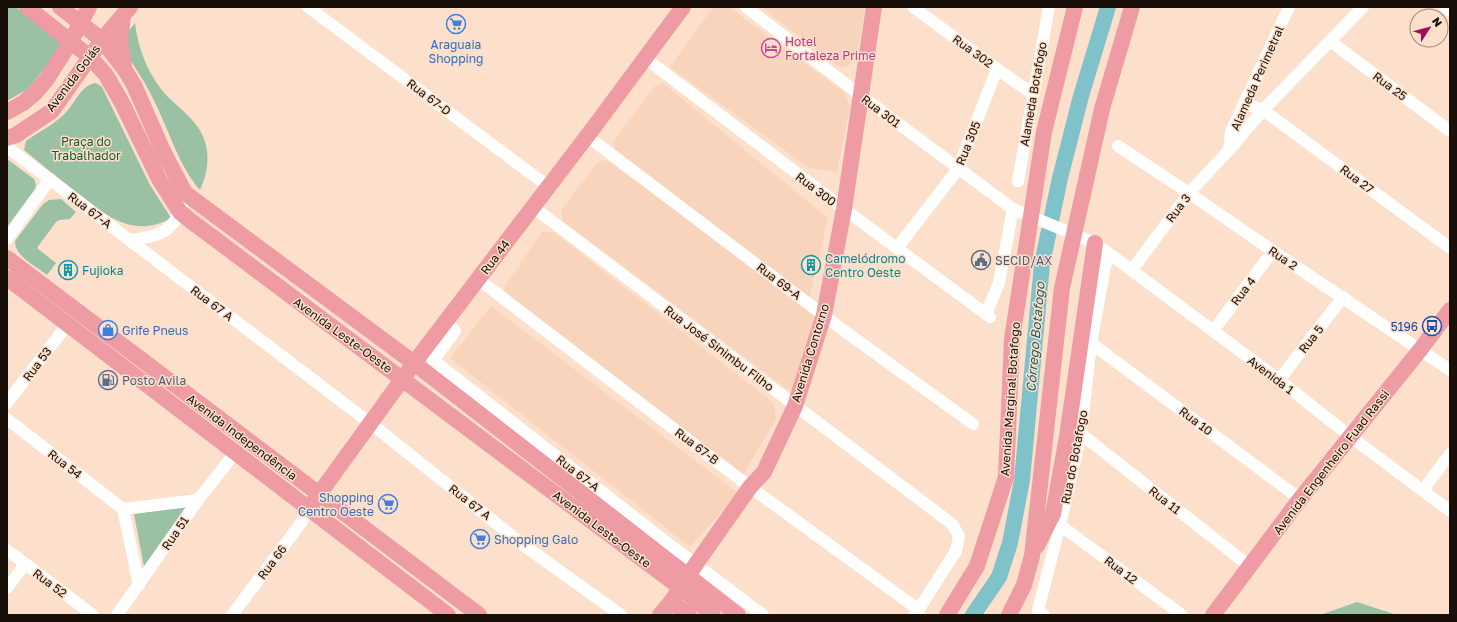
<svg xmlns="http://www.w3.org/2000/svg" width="1457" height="622" font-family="'Golos Text',sans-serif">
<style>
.built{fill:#f7d4bb}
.green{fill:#9bc1a4}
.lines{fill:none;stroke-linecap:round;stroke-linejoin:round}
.river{stroke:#80c2c9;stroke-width:16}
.minor{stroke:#fff;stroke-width:12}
.major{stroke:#ee9ba3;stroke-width:16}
.labels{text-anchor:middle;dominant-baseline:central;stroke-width:3;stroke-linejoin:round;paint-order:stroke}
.hotel-label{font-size:12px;fill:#b23c85;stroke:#fde0cb;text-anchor:start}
.shop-label{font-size:12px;fill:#366cbe;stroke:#fde0cb;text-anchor:start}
.street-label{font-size:12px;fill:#180f08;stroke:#fde0cb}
.park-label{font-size:12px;fill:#12592f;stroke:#fde0cb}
.culture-label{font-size:12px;fill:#0d838f;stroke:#fde0cb;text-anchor:start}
.service-label{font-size:12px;fill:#4e5e75;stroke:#fde0cb;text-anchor:start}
.transit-label{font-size:12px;fill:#164399;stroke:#fde0cb;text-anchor:end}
.water-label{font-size:13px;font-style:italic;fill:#21595f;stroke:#fde0cb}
</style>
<rect width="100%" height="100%" fill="#fde0cb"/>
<g class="built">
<polygon points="713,7 729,7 845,93 850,107 837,172 809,168 670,67"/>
<polygon points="761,7 865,7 856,62 841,68"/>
<polygon points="663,83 828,218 809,299 615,149 614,141 655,86"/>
<polygon points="606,160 806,304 815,316 817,327 792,393 563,221 561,210 599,161"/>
<polygon points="542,232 553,232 774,403 776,419 743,475 506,293 504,287 507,283"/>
<polygon points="491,306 738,493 690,547 450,358"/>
</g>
<g class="green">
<polygon points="7,7 16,7 63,42 45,68 28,89 7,101"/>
<path d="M135 23C138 47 146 69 161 89 170 101 183 109 193 121 211 141 211 167 200 190 179 166 170 133 156 105 146 83 133 63 118 44Z"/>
<path d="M96 83 102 87 150 185 171 218C133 240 104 214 75 191 58 178 41 164 24 150L26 141C40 131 57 123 68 110 77 99 82 85 96 83Z"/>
<polygon points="7,159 34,179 36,185 35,189 7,227"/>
<path d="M61 199 76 212 70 219 60 220 56 222 37 248 56 263 47 275C36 266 15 257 15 241L43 204 49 200Z"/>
<polygon points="191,506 144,567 134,514"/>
<polygon points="1357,602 1397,615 1320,615"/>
</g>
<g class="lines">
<polyline class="river" points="973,615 999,577 1010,543 1022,480 1042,264 1060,178 1081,96 1108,7"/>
<g class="minor">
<polyline points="308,7 549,187"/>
<polyline points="746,7 860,95 1013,209 1095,243 1279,380 1351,437 1450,511"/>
<polyline points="913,7 997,69 1033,94"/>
<polyline points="1445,7 1450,11"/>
<polyline points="1330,41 1450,131"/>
<polyline points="645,58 844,209 990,317"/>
<polyline points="1244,103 1263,110 1450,248"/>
<polyline points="587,136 839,327 973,424"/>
<polyline points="1118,146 1189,193 1273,251 1450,370"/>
<polyline points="7,147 370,423"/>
<polyline points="1229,150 1231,132 1289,7"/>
<polyline points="1018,181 1049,7"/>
<polyline points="533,207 952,524 959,536 956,551 915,615"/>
<polyline points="7,239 50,179"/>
<path d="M130 240C155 237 175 233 182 205"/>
<polyline points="897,248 958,169 997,69"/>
<polyline points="1132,270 1189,193 1229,150 1263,110 1363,7"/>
<polyline points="478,279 750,487 919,610"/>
<polyline points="986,314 999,283 1013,209"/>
<polyline points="445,322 455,331 433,360 670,545 763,615"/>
<polyline points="1213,331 1273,251"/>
<polyline points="1091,343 1300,499"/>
<polyline points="1279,380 1343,297"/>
<polyline points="7,403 67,325"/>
<polyline points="7,419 123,509 139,585"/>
<polyline points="379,430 526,547 621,615"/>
<polyline points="1081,434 1243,561 1251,565"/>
<polyline points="1423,490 1450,454"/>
<polyline points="123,509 198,500"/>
<polyline points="1060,525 1182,615"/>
<polyline points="7,550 93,615"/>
<polyline points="7,588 25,564"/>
<polyline points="117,615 198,500 235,453"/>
<polyline points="232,615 301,523 309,508"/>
<polyline points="1044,615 1038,610 1060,525 1081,434 1091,343 1105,267 1109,254"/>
</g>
<g class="major">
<polyline points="27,7 90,57 106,75 122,103 159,179 180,212 191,221 681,588 713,615"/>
<polyline points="60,7 102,40 125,70 134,85 163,151 185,193 414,363 738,615"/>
<polyline points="123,16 120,41 124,67"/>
<polyline points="7,112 23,103 35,93 47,79 71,41 89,7"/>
<polyline points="7,138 16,135 52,111 102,40 130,7"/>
<polyline points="7,258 479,615"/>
<polyline points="7,278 448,615"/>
<polyline points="309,508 414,363 591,131 683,7"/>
<polyline points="1037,546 1053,514 1067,437 1095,243"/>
<polyline points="671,602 689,615"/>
<polyline points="660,615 671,602 696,564 750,487 764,472 795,406 824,315 844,209 874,7"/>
<polyline points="947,615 977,566 1006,477 1012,339 1044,132 1075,7"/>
<polyline points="1009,615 1024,585 1032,556 1062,288 1102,109 1132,7"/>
<polyline points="1213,615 1300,499 1420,350 1450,310"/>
</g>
</g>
<defs>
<g id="supermarket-ring" transform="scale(1)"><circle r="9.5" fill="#fde0cb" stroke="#3f7fe0" stroke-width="1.5"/><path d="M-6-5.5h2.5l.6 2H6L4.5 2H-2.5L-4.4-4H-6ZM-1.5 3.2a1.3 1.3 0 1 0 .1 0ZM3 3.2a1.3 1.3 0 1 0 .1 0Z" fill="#3f7fe0"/></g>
<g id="hotel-ring" transform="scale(1)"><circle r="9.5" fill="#fde0cb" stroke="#d1479c" stroke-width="1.5"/><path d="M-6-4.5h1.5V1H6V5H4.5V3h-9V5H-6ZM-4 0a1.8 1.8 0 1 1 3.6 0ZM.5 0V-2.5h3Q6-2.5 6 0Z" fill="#d1479c"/></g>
<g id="civic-ring" transform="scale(1)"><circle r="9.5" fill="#fde0cb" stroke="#5c6f8a" stroke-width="1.5"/><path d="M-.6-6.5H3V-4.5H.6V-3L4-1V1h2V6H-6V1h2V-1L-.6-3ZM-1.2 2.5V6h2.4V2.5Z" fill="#5c6f8a"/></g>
<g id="building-ring" transform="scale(1)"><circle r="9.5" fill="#fde0cb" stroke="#0f9aa8" stroke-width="1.5"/><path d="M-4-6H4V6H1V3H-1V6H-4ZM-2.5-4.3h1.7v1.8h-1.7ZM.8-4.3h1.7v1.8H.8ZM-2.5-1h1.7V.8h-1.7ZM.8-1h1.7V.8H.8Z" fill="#0f9aa8"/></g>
<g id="bus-ring" transform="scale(1)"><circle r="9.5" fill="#fde0cb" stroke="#1a4fb4" stroke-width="1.5"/><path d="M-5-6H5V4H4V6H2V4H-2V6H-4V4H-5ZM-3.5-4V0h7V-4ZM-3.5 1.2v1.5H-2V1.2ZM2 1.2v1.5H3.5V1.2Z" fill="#1a4fb4"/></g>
<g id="shop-ring" transform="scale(1)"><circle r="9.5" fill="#fde0cb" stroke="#3f7fe0" stroke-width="1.5"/><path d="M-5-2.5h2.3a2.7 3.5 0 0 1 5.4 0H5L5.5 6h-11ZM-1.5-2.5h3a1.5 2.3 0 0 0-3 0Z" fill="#3f7fe0"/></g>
<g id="fuel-ring" transform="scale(1)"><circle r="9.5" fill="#fde0cb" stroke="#5c6f8a" stroke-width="1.5"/><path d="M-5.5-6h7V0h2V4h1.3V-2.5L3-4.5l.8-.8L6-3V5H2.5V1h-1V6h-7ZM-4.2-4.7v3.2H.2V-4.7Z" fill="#5c6f8a"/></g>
</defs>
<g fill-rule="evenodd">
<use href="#supermarket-ring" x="456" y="24"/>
<use href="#hotel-ring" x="771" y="48"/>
<use href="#civic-ring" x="981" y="260"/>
<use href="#building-ring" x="811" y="265"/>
<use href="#building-ring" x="68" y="270"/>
<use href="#bus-ring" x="1432" y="326"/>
<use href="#shop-ring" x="108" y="330"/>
<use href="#fuel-ring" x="108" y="380"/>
<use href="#supermarket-ring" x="388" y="504"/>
<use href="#supermarket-ring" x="480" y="539"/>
</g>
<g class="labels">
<g class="hotel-label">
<text x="785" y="41">Hotel<tspan x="785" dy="14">Fortaleza Prime</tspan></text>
</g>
<g class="shop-label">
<text x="456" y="44" text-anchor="middle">Araguaia<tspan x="456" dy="14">Shopping</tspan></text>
<text x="122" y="330">Grife Pneus</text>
<text x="374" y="497" text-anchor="end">Shopping<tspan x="374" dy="14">Centro Oeste</tspan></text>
<text x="494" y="539">Shopping Galo</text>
</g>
<g class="street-label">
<text transform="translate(973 51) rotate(36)">Rua 302</text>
<text transform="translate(73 78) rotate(-53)">Avenida Goiás</text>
<text transform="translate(1257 78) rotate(-66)">Alameda Perimetral</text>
<text transform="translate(1390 86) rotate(37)">Rua 25</text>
<text transform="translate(1033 94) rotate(-80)">Alameda Botafogo</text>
<text transform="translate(429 97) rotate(37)">Rua 67-D</text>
<text transform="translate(881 111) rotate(37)">Rua 301</text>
<text transform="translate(968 143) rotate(-68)">Rua 305</text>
<text transform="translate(1357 179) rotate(37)">Rua 27</text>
<text transform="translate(816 189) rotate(37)">Rua 300</text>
<text transform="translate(1178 208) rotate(-53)">Rua 3</text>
<text transform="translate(90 210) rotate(37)">Rua 67-A</text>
<text transform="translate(495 257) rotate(-53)">Rua 44</text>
<text transform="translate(1283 258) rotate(34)">Rua 2</text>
<text transform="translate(779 281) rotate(37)">Rua 69-A</text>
<text transform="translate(1243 291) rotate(-53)">Rua 4</text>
<text transform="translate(212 303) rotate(37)">Rua 67 A</text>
<text transform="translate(343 335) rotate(36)">Avenida Leste-Oeste</text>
<text transform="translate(1311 339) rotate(-52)">Rua 5</text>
<text transform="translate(719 348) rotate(37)">Rua José Sinimbu Filho</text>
<text transform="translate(810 353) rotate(-73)">Avenida Contorno</text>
<text transform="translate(37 364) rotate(-53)">Rua 53</text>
<text transform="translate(1271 375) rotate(37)">Avenida 1</text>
<text transform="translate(1010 399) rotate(-86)">Avenida Marginal Botafogo</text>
<text transform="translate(1196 421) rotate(37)">Rua 10</text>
<text transform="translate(242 437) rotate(37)">Avenida Independência</text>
<text transform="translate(697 446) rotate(37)">Rua 67-B</text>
<text transform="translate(1074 457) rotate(-79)">Rua do Botafogo</text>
<text transform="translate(1331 462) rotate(-52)">Avenida Engenheiro Fuad Rassi</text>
<text transform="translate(65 464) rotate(38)">Rua 54</text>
<text transform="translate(578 473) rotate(38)">Rua 67-A</text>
<text transform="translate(1165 500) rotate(38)">Rua 11</text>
<text transform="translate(470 502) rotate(38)">Rua 67 A</text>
<text transform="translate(602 529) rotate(37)">Avenida Leste-Oeste</text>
<text transform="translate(175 533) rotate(-56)">Rua 51</text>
<text transform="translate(272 562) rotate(-53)">Rua 66</text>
<text transform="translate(1121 570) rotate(37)">Rua 12</text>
<text transform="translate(50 583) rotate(37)">Rua 52</text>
</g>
<g class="park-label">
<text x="86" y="141">Praça do<tspan x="86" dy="14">Trabalhador</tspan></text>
</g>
<g class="culture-label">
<text x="825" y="258">Camelódromo<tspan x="825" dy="14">Centro Oeste</tspan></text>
<text x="82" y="270">Fujioka</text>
</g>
<g class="service-label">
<text x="995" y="260">SECID/AX</text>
<text x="122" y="380">Posto Avila</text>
</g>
<g class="transit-label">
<text x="1418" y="326">5196</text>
</g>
<g class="water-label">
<text transform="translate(1035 337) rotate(-85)">Córrego Botafogo</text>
</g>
</g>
<rect width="1457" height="622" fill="none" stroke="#180f08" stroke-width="16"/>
<g transform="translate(1429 28) rotate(54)"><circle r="19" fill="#fde0cb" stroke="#a18c7d"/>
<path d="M0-3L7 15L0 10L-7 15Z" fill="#9f0e57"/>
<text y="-6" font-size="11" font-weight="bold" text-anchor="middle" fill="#180f08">N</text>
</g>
</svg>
